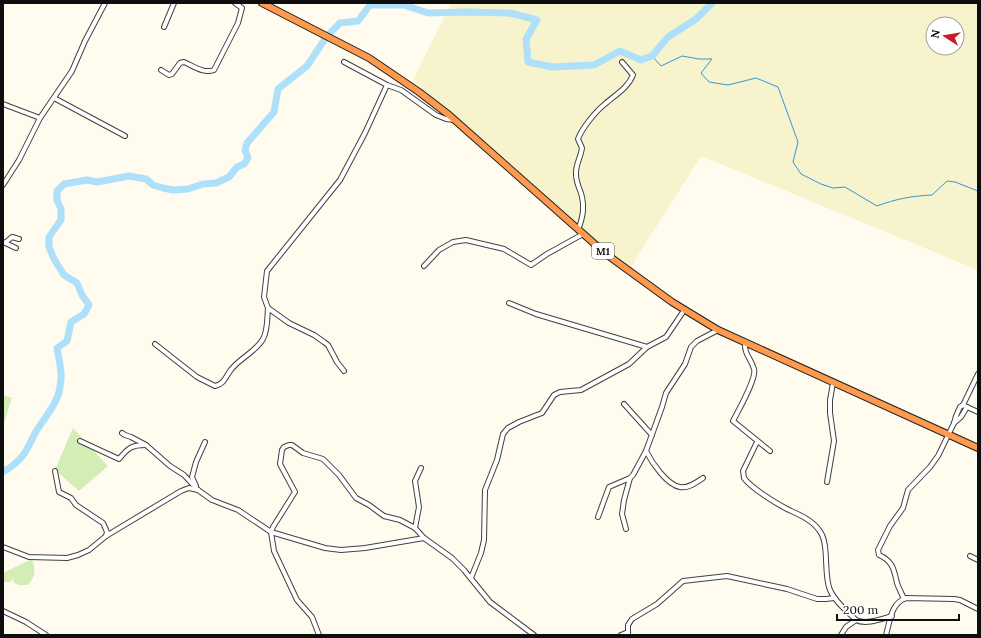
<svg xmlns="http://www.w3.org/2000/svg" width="981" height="638" font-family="Lora,serif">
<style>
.farmland{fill:#f7f3cc;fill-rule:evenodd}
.green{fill:#d3edb5}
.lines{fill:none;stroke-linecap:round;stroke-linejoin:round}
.stream{stroke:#3198d7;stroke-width:1}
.river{stroke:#afe0fa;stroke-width:7}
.minor-casing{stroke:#414141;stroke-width:6}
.highway-casing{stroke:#1f1f1f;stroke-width:8}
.minor{stroke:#fff;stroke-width:4}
.highway{stroke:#fe9a4e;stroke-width:6}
.labels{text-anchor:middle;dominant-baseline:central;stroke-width:4;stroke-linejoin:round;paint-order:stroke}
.shield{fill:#fff;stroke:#565656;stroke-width:1}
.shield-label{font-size:10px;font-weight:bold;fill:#0e0e0e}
</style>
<rect width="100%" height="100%" fill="#fffbef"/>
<path class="farmland" d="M451 3H978V270L701 156 627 273 413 80ZM933 24H957V48H933Z"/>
<g class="green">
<polygon points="3,395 12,398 4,423 3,422"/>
<polygon points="73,428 108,466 79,491 55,470"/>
<path d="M32 559C36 571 36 575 28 585H19L14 583 13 578 11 582H3V573Z"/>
</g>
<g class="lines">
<path class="stream" d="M652 56 661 66 682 56 699 59H712L701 73 709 82 728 85 756 78 778 87 798 142 793 162 801 174 821 184 833 188 845 187 877 206C896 199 911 196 932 195L947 181 955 182 978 191"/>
<g class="river">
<polyline points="329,34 340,23 358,21 370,5 404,5 428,13 467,12 510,13 537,20 526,39 528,62 552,67 594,65 620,51 641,60 652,56 668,37 696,19 712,3"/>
<path d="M3 472C10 468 19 461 24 454 29 447 32 438 37 430 45 417 58 403 60 387 63 373 59 361 57 348L67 341 71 322 84 314 89 305 82 295 77 283 64 275 54 259 49 247V237L61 220V209L57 200V191L64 184 87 180 97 182 129 176 146 179 153 185 163 188 173 190 188 189 203 184 216 183 229 177 237 167 244 164 248 158 245 150 247 143 274 112 278 89 307 66 325 39"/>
</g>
<g class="minor-casing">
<g id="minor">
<polyline points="164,27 174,3"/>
<polyline points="344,62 387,85 401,90 436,115 446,119 455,120"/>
<path d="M161 70 169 75 172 74 180 63 184 62C193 66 204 74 214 70L238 23 242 8 235 3"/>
<polyline points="54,98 125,136"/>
<polyline points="3,104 40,118"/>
<polyline points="3,185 19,160 40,118 72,71 85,41 105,3"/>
<path d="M578 230C583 217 585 207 581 193 579 188 576 181 576 175 575 165 581 157 582 148L578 139C582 128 596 111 605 104 615 95 628 88 633 75L622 62"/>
<polyline points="3,242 16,248"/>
<polyline points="6,242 12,237 19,239"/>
<polyline points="424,266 439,250 453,242 466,240 504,249 531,265 547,254 583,234"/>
<polyline points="509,303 536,314 647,347"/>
<path d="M745 342C744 355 751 358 754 369 757 378 738 411 733 421L770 451"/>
<path d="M155 344 197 377 215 386C224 384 225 378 230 371 239 358 255 353 263 339 268 330 267 318 268 308"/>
<polyline points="344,371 337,362 328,345 324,342 314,335 289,323 268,308 264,297 267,271 340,180 365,133 387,85"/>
<polyline points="624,404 652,435"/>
<polyline points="967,407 978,412"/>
<polyline points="954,423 961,417 967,407 963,405"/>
<polyline points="122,433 125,435 131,437 146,445 170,466 184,475 198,490 212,500 238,510 271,532 325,548 341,550 365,548 424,538"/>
<path d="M80 441 119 459C128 448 131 445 146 445"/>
<path d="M757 442 743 471 744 478C751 488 777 504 789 510 800 515 812 520 819 530 830 543 823 574 830 590 835 602 847 611 856 620 866 625 881 619 892 616"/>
<path d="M646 451C652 463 667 485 680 487 688 489 697 482 703 478"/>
<polyline points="55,471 59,492 71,498 76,505 103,523 107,532 106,536"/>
<polyline points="827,482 834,441 830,413 830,400 833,383"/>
<polyline points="196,486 192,477 196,462 205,442"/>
<polyline points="598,517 609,487 630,478 633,475 646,451 662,407 666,393 685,364 691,347 697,341 718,330"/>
<polyline points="415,528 419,507 415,481 421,468"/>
<polyline points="626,529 622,514 624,500 630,478"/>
<polyline points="3,547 29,557 67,558 78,555 89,550 106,536 181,491 189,488 198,490"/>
<polyline points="970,556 978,560"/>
<polyline points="471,578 481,553 484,540 485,490 497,460 503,434 508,428 519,422 542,413 554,395 560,392 581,390 629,364 647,347 666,337 685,309"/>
<path d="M904 599C902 594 899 589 897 583 894 570 893 561 879 555L878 550 890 526 903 508 908 490 930 467 938 456 954 423 956 416 960 407 963 405 978 374"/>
<polyline points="3,611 26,622 46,635"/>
<polyline points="319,635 312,617 297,600 274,551 271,532 273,527 295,492 280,464 282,450 284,447 289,445 292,445 303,453 323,459 339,475 356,498 369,505 384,516 400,520 415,528 424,538 452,558 464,570 490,602 534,635"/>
<polyline points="621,635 628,632"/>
<polyline points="628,635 628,625 632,619 657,604 683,581 727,576 787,589 817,599 826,599 834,598"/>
<polyline points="841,635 846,627 856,620"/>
<path d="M886 635C890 621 891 603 906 598L954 599 960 600 978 609"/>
</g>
</g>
<g class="highway-casing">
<polyline id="highway" points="262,3 369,58 419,92 449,115 606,254 672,302 718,330 978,448"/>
</g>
<use href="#minor" class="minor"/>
<use href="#highway" class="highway"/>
</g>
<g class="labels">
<rect class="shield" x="592" y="243" width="22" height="16" rx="3"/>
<g class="shield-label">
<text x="603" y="251">M1</text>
</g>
</g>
<rect width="981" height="638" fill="none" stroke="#0e0e0e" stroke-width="8"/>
<g transform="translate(945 36) rotate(282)"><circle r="19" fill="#ffffff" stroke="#9f9f9f"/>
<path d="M0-3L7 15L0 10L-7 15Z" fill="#c81c28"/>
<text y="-6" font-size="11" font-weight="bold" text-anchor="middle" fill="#0e0e0e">N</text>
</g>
<path d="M837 614v6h122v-6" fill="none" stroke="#0e0e0e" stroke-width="2"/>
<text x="843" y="614" font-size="12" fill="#0e0e0e" stroke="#ffffff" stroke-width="3" paint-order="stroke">200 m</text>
</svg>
